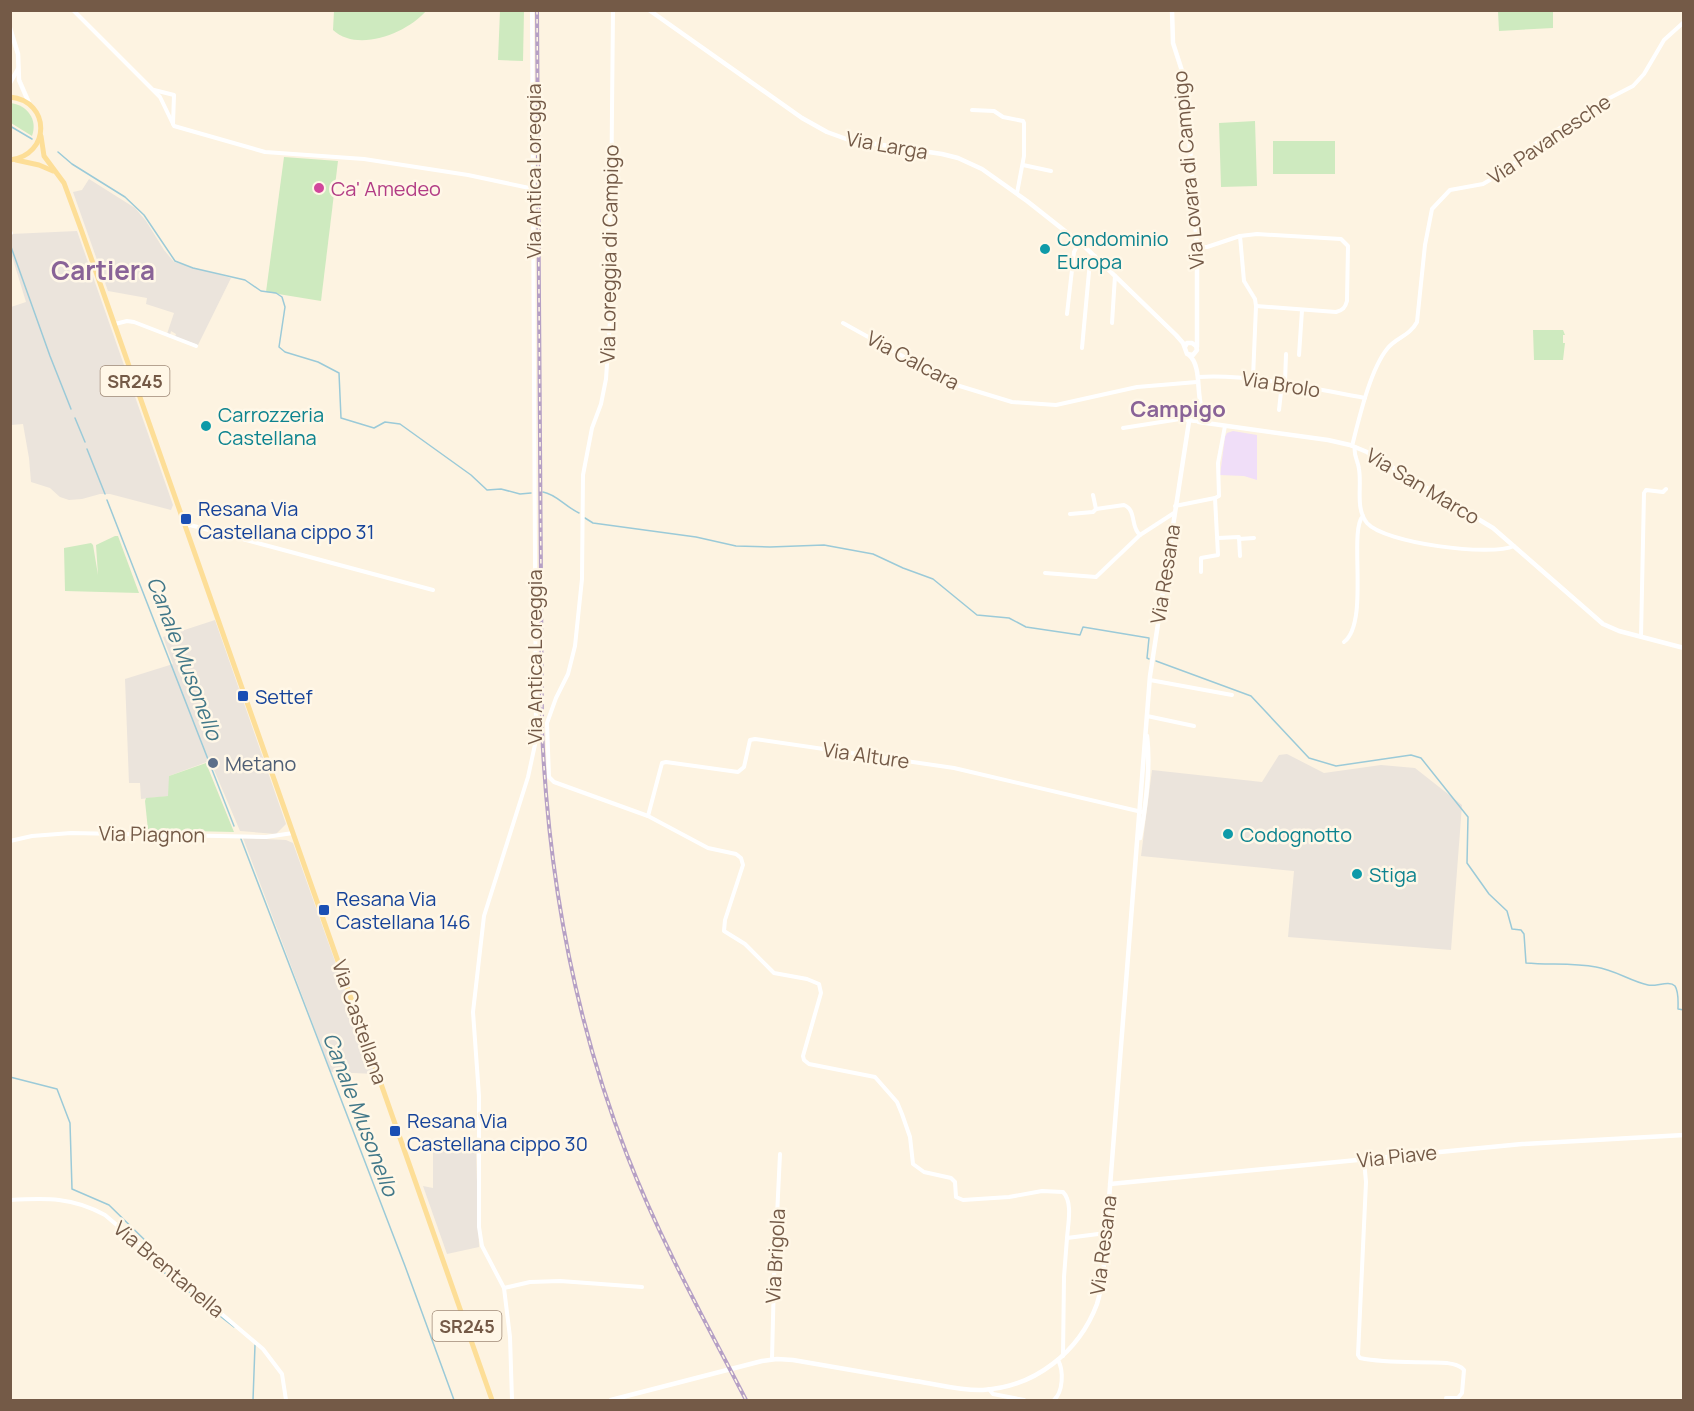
<svg xmlns="http://www.w3.org/2000/svg" width="1694" height="1411" font-family="Manrope,sans-serif">
<style>
.industrial{fill:#ebe4dc}
.education{fill:#f0def8}
.green{fill:#ceeabf}
.lines{fill:none;stroke-linecap:round;stroke-linejoin:round}
.stream{stroke:#9bcad8;stroke-width:1.5}
.street{stroke:#fff;stroke-width:4}
.secondary{stroke:#fff;stroke-width:4.5}
.primary{stroke:#fdde97;stroke-width:5}
.rail-casing{stroke:#b6a0c5;stroke-width:4}
.rail{stroke:#fff7e7;stroke-width:1.5;stroke-dasharray:4.5;stroke-linecap:butt}
.hotel-dot{fill:#d1479c;stroke:#fff7e7;stroke-width:2}
.culture-dot{fill:#0f9aa8;stroke:#fff7e7;stroke-width:2}
.transit-dot{fill:#1a4fb4;stroke:#fff7e7;stroke-width:2}
.service-dot{fill:#5c6f8a;stroke:#fff7e7;stroke-width:2}
.labels{text-anchor:middle;dominant-baseline:central;stroke-width:5;stroke-linejoin:round;paint-order:stroke}
.shield{fill:#fff7e7;stroke:#9e8977;stroke-width:1.5}
.shield-label{font-size:18px;font-weight:bold;fill:#745a47}
.street-label{font-size:20px;fill:#745a47;stroke:#fff7e7}
.hotel-label{font-size:20px;fill:#b23c85;stroke:#fff7e7;text-anchor:start}
.culture-label{font-size:20px;fill:#0d838f;stroke:#fff7e7;text-anchor:start}
.transit-label{font-size:20px;fill:#164399;stroke:#fff7e7;text-anchor:start}
.service-label{font-size:20px;fill:#4e5e75;stroke:#fff7e7;text-anchor:start}
.water-label{font-size:21px;font-style:italic;fill:#417788;stroke:#fff7e7}
.quarter-label{font-size:22px;font-weight:bold;fill:#896397;stroke:#fff7e7}
.district-label{font-size:26px;font-weight:bold;fill:#896397;stroke:#fff7e7}
</style>
<rect width="100%" height="100%" fill="#fdf3e1"/>
<g class="industrial">
<polygon points="89,179 135,208 146,221 164,250 174,262 231,278 198,345 175,337 176,334 171,331 170,335 167,334 174,313 146,304 147,298 108,291 73,192 82,190"/>
<polygon points="77,231 173,505 171,510 110,494 100,494 82,499 69,500 60,497 50,488 31,482 29,458 23,424 11,425 11,307 26,302 11,253 11,234"/>
<polygon points="215,620 286,824 276,834 240,831 212,765 212,760 169,776 169,796 141,799 140,783 129,783 125,679 173,664 163,637"/>
<polygon points="1287,754 1324,773 1381,765 1415,768 1462,805 1451,950 1288,937 1294,871 1141,856 1152,770 1262,782 1279,755"/>
<polygon points="243,838 286,840 293,843 375,1074 331,1072"/>
<polygon points="433,1140 476,1150 479,1247 447,1254 423,1186 433,1188"/>
</g>
<polygon class="education" points="1233,431 1257,435 1257,480 1244,476 1220,475 1225,437 1227,433"/>
<g class="green">
<path d="M334 11V10L426 11C407 33 358 53 333 30Z"/>
<polygon points="500,11 524,11 523,61 498,60"/>
<polygon points="1498,11 1553,11 1553,28 1499,31"/>
<path d="M10 103C27 105 38 119 32 136L11 123Z"/>
<polygon points="1255,121 1257,186 1221,187 1219,123"/>
<rect x="1273" y="141" width="62" height="33"/>
<polygon points="284,157 338,161 321,301 266,292"/>
<polygon points="1533,330 1563,330 1565,335 1563,335 1563,343 1565,343 1563,360 1534,360"/>
<polygon points="115,536 118,536 139,593 65,591 64,548 91,543 93,545 98,575 96,545"/>
<polygon points="206,763 234,832 148,830 145,801 146,798 168,796 169,776"/>
</g>
<g class="lines">
<g class="stream">
<polyline points="10,126 32,139"/>
<polyline points="58,152 72,164 125,197 144,215 175,261 193,268 245,280 261,291 276,293 282,297 285,307 279,347 285,352 318,362 339,373 341,418 374,428 385,422 400,424 471,475 487,490 501,489 520,494 531,493"/>
<polyline points="10,244 50,356 71,409"/>
<polyline points="75,418 85,442"/>
<polyline points="87,449 105,494"/>
<path d="M543 492C556 494 566 507 579 513"/>
<polyline points="107,500 234,826"/>
<polyline points="585,518 593,523 696,537 736,546 770,547 824,545 873,554 903,568 933,579 977,615 1009,618 1026,627 1080,635 1083,627 1149,638 1147,658 1149,659"/>
<path d="M1156 661 1251 696 1309 758 1336 766 1411 755 1421 758 1468 817 1467 863 1489 894 1507 911 1512 929 1521 930 1524 934 1526 963C1549 965 1573 963 1596 967 1615 970 1630 981 1648 985 1656 987 1669 980 1675 986 1679 992 1678 1002 1678 1009L1684 1010"/>
<polyline points="241,839 405,1266 454,1400"/>
<polyline points="10,1077 57,1089 70,1123 72,1189 109,1205 153,1248 153,1253"/>
<polyline points="152,1259 152,1263 234,1327"/>
<polyline points="253,1400 255,1345"/>
</g>
<g class="street">
<polyline points="73,10 160,97 174,126 265,152 364,159 468,175 534,189"/>
<path d="M613 10 611 211 607 242 612 291 606 379 601 404 592 428 583 475 582 579 575 646 568 674 556 698 547 723 549 777 554 782 648 816 708 848 736 854 741 858 743 865 725 920 724 931 745 944 774 973 807 979 819 984 821 993 803 1056 804 1060 809 1064 875 1077 897 1102 902 1114 910 1137 913 1164 924 1172 951 1178 955 1182 956 1197 963 1200 1009 1197 1042 1191 1063 1192C1073 1202 1068 1224 1067 1238L1106 1233"/>
<polyline points="154,90 174,95 173,124"/>
<polyline points="972,110 994,111 1003,117 1023,121 1024,123 1024,156 1017,193"/>
<polyline points="1023,165 1051,171"/>
<polyline points="10,233 11,233"/>
<polyline points="1240,236 1244,281 1255,299 1256,306 1253,378"/>
<path d="M1197 247H1207L1240 236 1257 234 1341 239 1348 246 1347 301C1345 308 1343 310 1336 312L1256 306"/>
<polyline points="1067,314 1074,252 1079,242"/>
<polyline points="843,323 953,384 1012,402 1056,405 1137,387 1197,382"/>
<polyline points="1112,323 1115,276"/>
<polyline points="115,324 127,321 134,322 196,346"/>
<polyline points="1082,348 1090,261 1095,256"/>
<polyline points="1299,355 1302,310"/>
<path d="M1198 377C1254 374 1309 388 1365 398"/>
<polyline points="1285,383 1286,354"/>
<polyline points="1279,410 1282,383"/>
<polyline points="1123,428 1180,419 1194,421"/>
<path d="M1352 446C1359 419 1370 370 1387 349 1396 337 1409 337 1417 322L1425 245 1432 209 1450 190 1483 184 1507 170 1535 144 1598 104 1633 86 1644 74 1664 40 1684 22"/>
<path d="M1355 447C1353 454 1358 461 1359 469 1362 487 1355 508 1367 523 1384 543 1491 557 1514 546"/>
<polyline points="1175,506 1215,498 1219,496 1218,463 1225,426"/>
<path d="M1096 509 1124 505C1137 510 1130 527 1140 535L1174 513"/>
<polyline points="1070,514 1093,512 1096,509 1093,495"/>
<polyline points="186,526 190,525 433,590"/>
<polyline points="1218,538 1239,537 1240,556"/>
<polyline points="1239,539 1254,538"/>
<polyline points="1201,572 1201,558 1218,555 1215,498"/>
<polyline points="1045,573 1096,577 1140,535"/>
<polyline points="1641,637 1644,493 1646,490 1663,492 1666,489"/>
<path d="M1344 642C1370 622 1348 531 1363 516"/>
<polyline points="1150,680 1232,695"/>
<polyline points="1147,716 1194,726"/>
<polyline points="648,816 662,763 666,762 738,772 744,767 750,740 755,739 954,768 1142,812"/>
<polyline points="10,841 32,836 71,833 266,837 293,833"/>
<path d="M1364 1160 1366 1182 1358 1355 1360 1358C1389 1364 1418 1361 1447 1363 1453 1364 1460 1365 1464 1370L1462 1393 1458 1398H1446"/>
<path d="M10 1200C47 1198 72 1197 105 1215L263 1349 282 1374 286 1400"/>
<polyline points="504,1288 530,1282 560,1281 642,1287"/>
<polyline points="1063,1356 1064,1277 1067,1238"/>
<polyline points="772,1359 774,1278 780,1154"/>
<polyline points="989,1389 993,1394 1024,1400"/>
<polyline points="512,1400 510,1337 504,1288 482,1246 479,1227 479,1096 473,1012 484,916 528,777 536,740 532,10"/>
<path d="M1054 1400C1063 1392 1064 1371 1058 1360"/>
</g>
<g class="secondary">
<polyline points="649,10 802,118 827,132 849,140 942,154 958,158 982,169 1027,201 1084,246 1176,335 1183,343 1187,354 1193,355 1197,350 1196,346 1192,343 1187,343 1185,347"/>
<polyline points="1172,10 1173,43 1183,74 1186,93 1197,247 1197,347"/>
<polyline points="10,28 18,54 19,80 29,103"/>
<polyline points="10,83 18,69"/>
<path d="M1189 355C1202 366 1196 394 1202 409"/>
<circle cx="1197" cy="414" r="7"/>
<polyline points="1199,422 1328,440 1350,445 1367,452 1493,528 1603,624 1619,631 1684,648"/>
<path d="M1140 838C1146 805 1151 769 1147 736"/>
<polyline points="1110,1184 1522,1144 1684,1135"/>
<path d="M611 1400 762 1361 777 1359 793 1360C834 1367 874 1374 915 1381 937 1384 960 1391 983 1390 1035 1387 1079 1352 1097 1304 1101 1291 1103 1277 1104 1263L1150 676 1190 415"/>
</g>
<g class="primary">
<path d="M10 97C51 101 51 155 10 160"/>
<polyline points="41,136 44,156 64,183 82,232 492,1400"/>
<polyline points="16,160 39,165 53,171"/>
</g>
<g class="rail-casing">
<path id="rail" d="M537 10 542 729C548 874 574 1019 627 1155 660 1240 704 1319 746 1400"/>
</g>
<use href="#rail" class="rail"/>
</g>
<circle class="hotel-dot" cx="319" cy="188" r="6"/>
<g class="culture-dot">
<circle cx="1045" cy="249" r="6"/>
<circle cx="206" cy="426" r="6"/>
<circle cx="1228" cy="834" r="6"/>
<circle cx="1357" cy="874" r="6"/>
</g>
<g class="transit-dot">
<rect x="180" y="513" width="12" height="12" rx="3"/>
<rect x="237" y="690" width="12" height="12" rx="3"/>
<rect x="318" y="904" width="12" height="12" rx="3"/>
<rect x="389" y="1125" width="12" height="12" rx="3"/>
</g>
<circle class="service-dot" cx="213" cy="763" r="6"/>
<g class="labels">
<g class="shield">
<rect x="100.5" y="366" width="69" height="30" rx="4.5"/>
<rect x="432.5" y="1311" width="69" height="30" rx="4.5"/>
</g>
<g class="shield-label">
<text x="135" y="381">SR245</text>
<text x="467" y="1326">SR245</text>
</g>
<g class="street-label">
<text transform="translate(1549 139) rotate(-34)">Via Pavanesche</text>
<text transform="translate(887 145) rotate(10)">Via Larga</text>
<text transform="translate(1188 170) rotate(-95)">Via Lovara di Campigo</text>
<text transform="translate(533 171) rotate(-90)">Via Antica Loreggia</text>
<text transform="translate(609 254) rotate(-89)">Via Loreggia di Campigo</text>
<text transform="translate(913 360) rotate(28)">Via Calcara</text>
<text transform="translate(1281 384) rotate(9)">Via Brolo</text>
<text transform="translate(1423 486) rotate(31)">Via San Marco</text>
<text transform="translate(1165 574) rotate(-81)">Via Resana</text>
<text transform="translate(534 657) rotate(-90)">Via Antica Loreggia</text>
<text transform="translate(866 755) rotate(8)">Via Alture</text>
<text transform="translate(152 834) rotate(1)">Via Piagnon</text>
<text transform="translate(360 1022) rotate(71)">Via Castellana</text>
<text transform="translate(1397 1156) rotate(-6)">Via Piave</text>
<text transform="translate(1103 1245) rotate(-83)">Via Resana</text>
<text transform="translate(775 1256) rotate(-87)">Via Brigola</text>
<text transform="translate(169 1269) rotate(40)">Via Brentanella</text>
</g>
<g class="hotel-label">
<text x="331" y="188">Ca' Amedeo</text>
</g>
<g class="culture-label">
<text x="1057" y="238">Condominio<tspan x="1057" dy="23">Europa</tspan></text>
<text x="218" y="414">Carrozzeria<tspan x="218" dy="23">Castellana</tspan></text>
<text x="1240" y="834">Codognotto</text>
<text x="1369" y="874">Stiga</text>
</g>
<g class="transit-label">
<text x="198" y="508">Resana Via<tspan x="198" dy="23">Castellana cippo 31</tspan></text>
<text x="255" y="696">Settef</text>
<text x="336" y="898">Resana Via<tspan x="336" dy="23">Castellana 146</tspan></text>
<text x="407" y="1120">Resana Via<tspan x="407" dy="23">Castellana cippo 30</tspan></text>
</g>
<g class="service-label">
<text x="225" y="763">Metano</text>
</g>
<g class="water-label">
<text transform="translate(185 658) rotate(69)">Canale Musonello</text>
<text transform="translate(361 1114) rotate(69)">Canale Musonello</text>
</g>
<g class="quarter-label">
<text x="1178" y="409">Campigo</text>
</g>
<g class="district-label">
<text x="103" y="270">Cartiera</text>
</g>
</g>
<rect width="1694" height="1411" fill="none" stroke="#745a47" stroke-width="24"/>
</svg>
